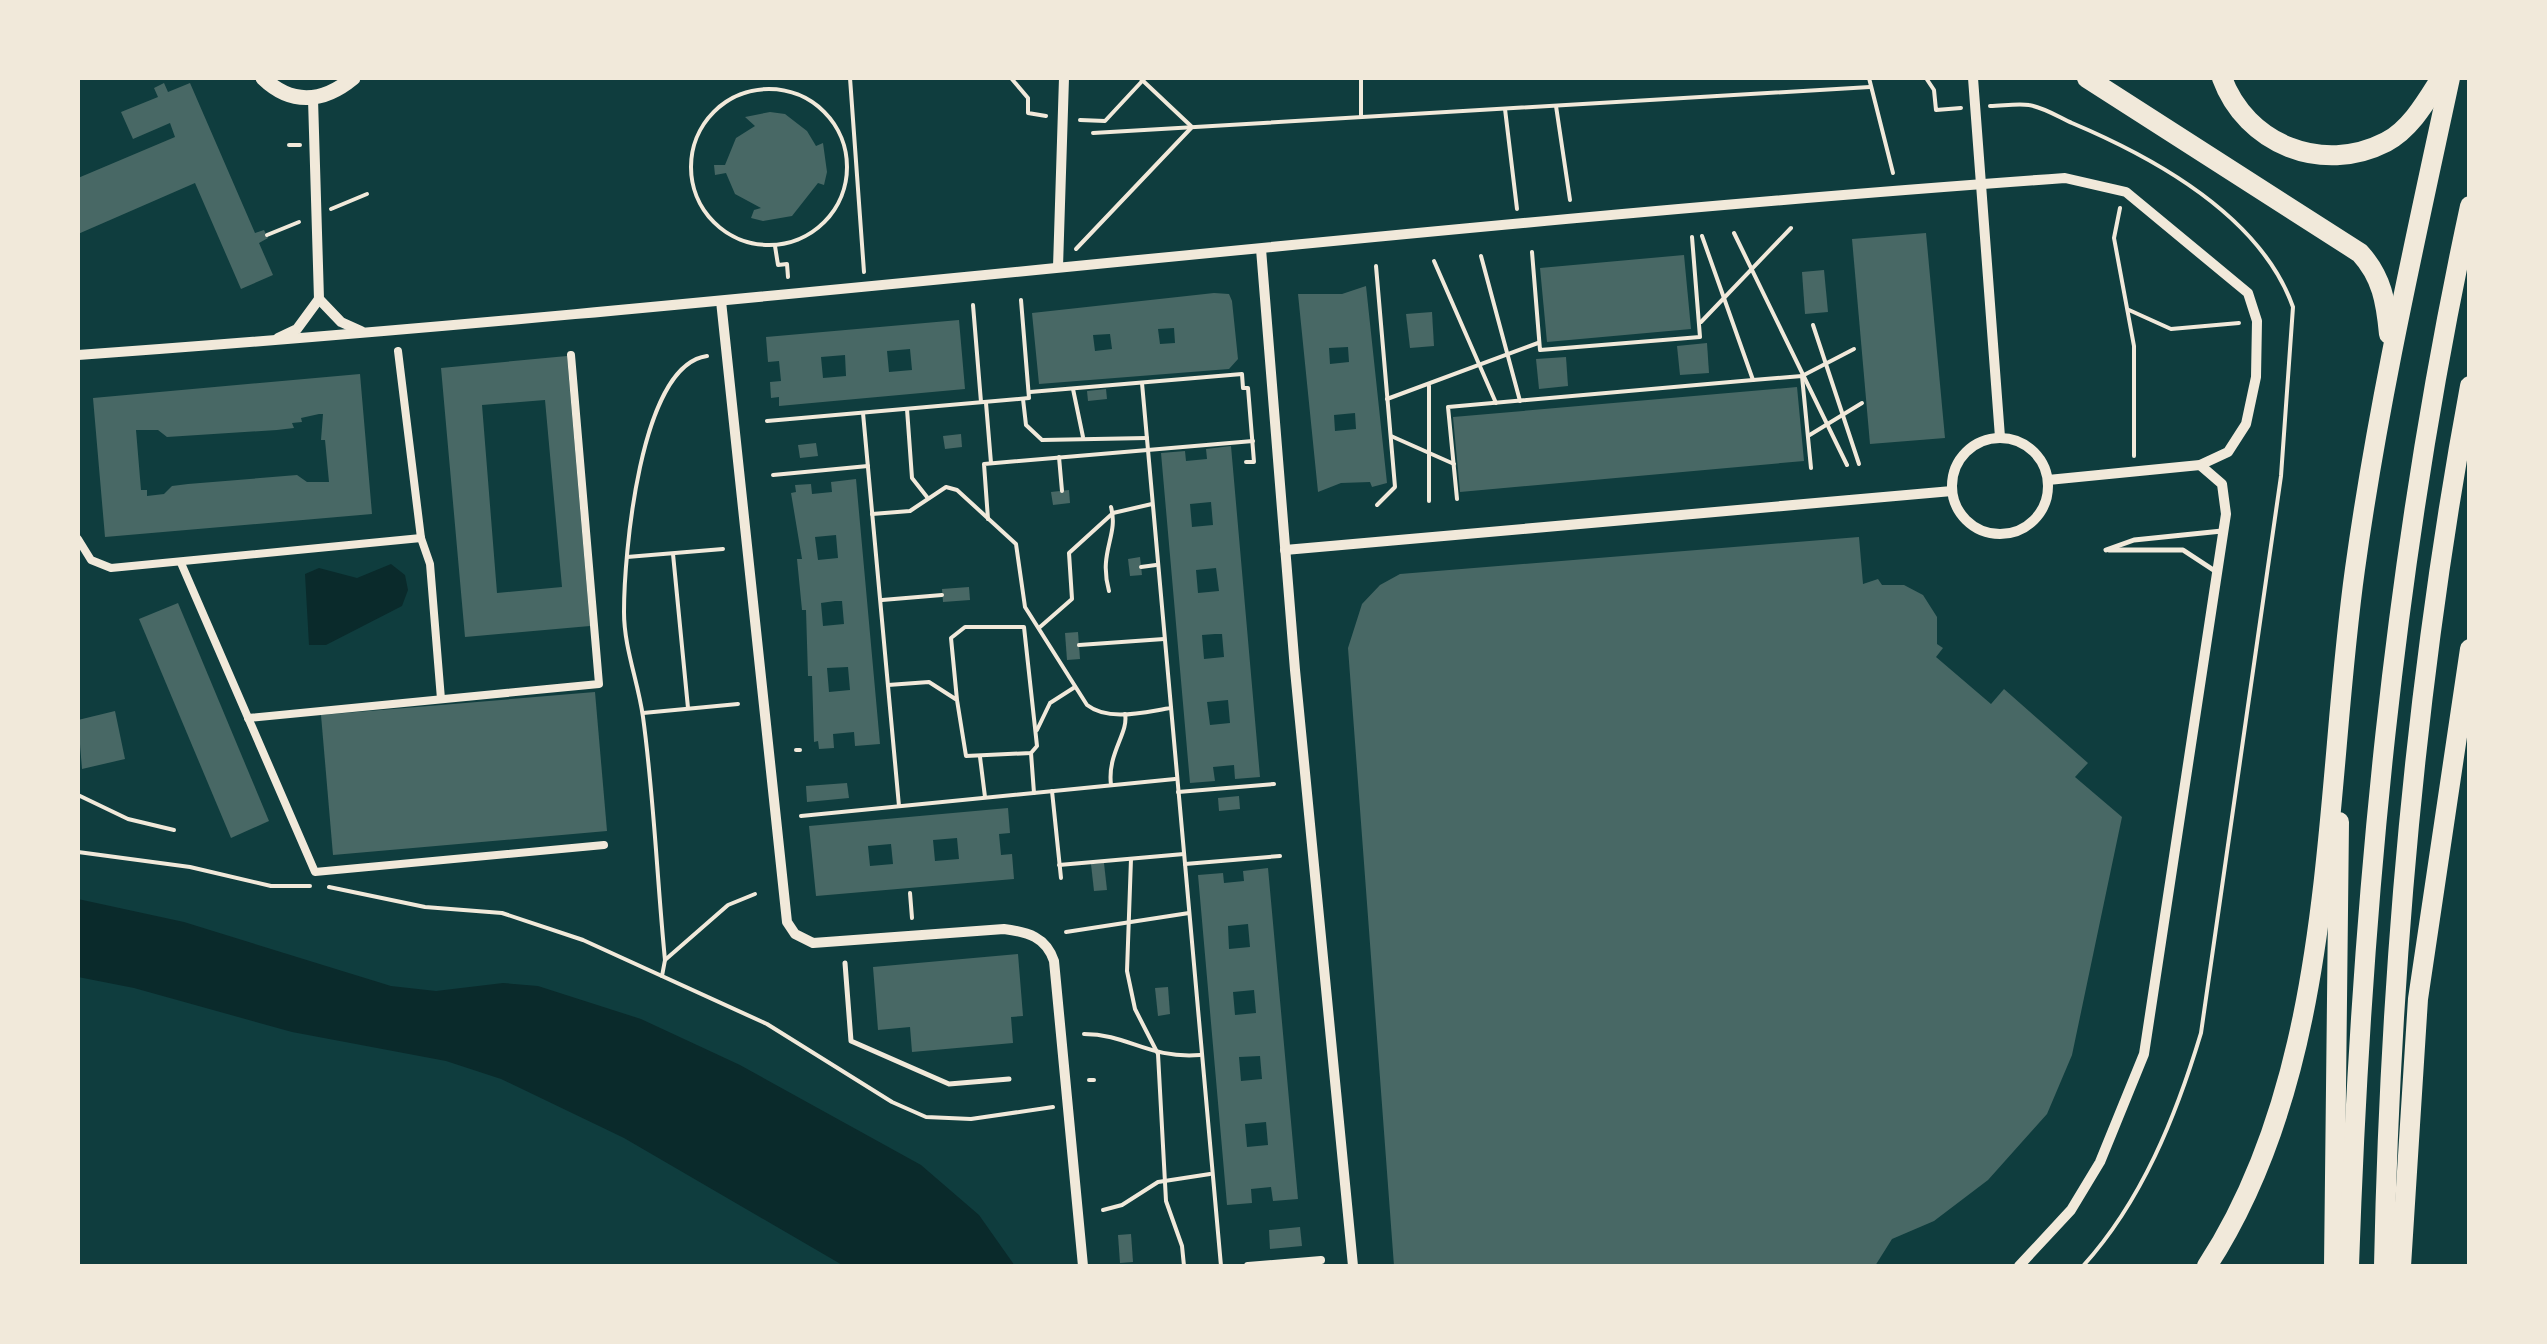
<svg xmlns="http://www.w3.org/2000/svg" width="2547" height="1344" font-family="Rubik,sans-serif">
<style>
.water{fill:#0a2a2b}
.building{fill:#486865;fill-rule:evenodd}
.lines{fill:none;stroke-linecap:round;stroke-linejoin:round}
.path{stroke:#f1e9da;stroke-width:4}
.service{stroke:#f1e9da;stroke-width:5}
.pedestrian{stroke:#f1e9da;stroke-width:8}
.minor{stroke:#f1e9da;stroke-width:10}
.secondary{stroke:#f1e9da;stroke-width:15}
.motorway{stroke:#f1e9da;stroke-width:20}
</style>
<rect width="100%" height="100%" fill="#0f3d3e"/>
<g class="water">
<polygon points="391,564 405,575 408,590 402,606 326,645 309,645 305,574 319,568 357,578"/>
<polygon points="78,899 184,922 391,986 436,991 503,983 538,986 641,1019 740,1065 921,1165 979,1215 1015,1266 844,1266 624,1138 501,1079 446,1061 292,1032 134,988 78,977"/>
</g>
<g class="building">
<polygon points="164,83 168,92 190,83 255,233 264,230 268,238 259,243 273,275 241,289 195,183 78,234 78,178 175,137 170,123 133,139 121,112 158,97 154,88"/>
<polygon points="770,112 785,114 807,131 816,146 823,143 827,172 824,185 818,183 792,216 763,221 751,218 754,210 761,208 735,194 726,173 715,175 714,165 725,165 736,138 755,126 745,117"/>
<polygon points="1926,233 1945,438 1870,444 1852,239"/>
<polygon points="1684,255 1691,329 1547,342 1540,268"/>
<polygon points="1824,270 1828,312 1805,314 1802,272"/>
<path d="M1366 286 1387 483 1372 487 1370 482 1341 483 1318 492 1298 294H1342ZM1348 347 1349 362 1330 364 1329 348ZM1355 413 1356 429 1335 431 1334 415Z"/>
<path d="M1214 293 1229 294 1232 301 1238 359 1229 369 1039 384 1032 313ZM1174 328 1175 343 1160 344 1158 329ZM1110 334 1112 349 1095 351 1093 335Z"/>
<polygon points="1432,312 1434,346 1410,348 1406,314"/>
<path d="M959 320 965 389 779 406V397L771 398 770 382 781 381 779 361 768 362 766 337ZM910 349 912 370 889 372 887 351ZM845 355 846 376 823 378 821 357Z"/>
<polygon points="1707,343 1709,373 1680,375 1677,346"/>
<path d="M567 356 590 626 465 637 441 368ZM545 400 562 587 497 593 482 405Z"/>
<polygon points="1566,357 1568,386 1539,389 1536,359"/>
<path d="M360 374 372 514 105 537 93 398ZM319 414H323L321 440H325L329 482H307L297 475 188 484 172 486 164 494 147 496V490H141L136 430H158L167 437 277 430 294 428 292 423 302 422 301 418Z"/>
<polygon points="1797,387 1804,461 1460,492 1453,417"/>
<polygon points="1106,389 1107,399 1088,401 1087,391"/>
<polygon points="961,434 962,447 945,449 943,436"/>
<polygon points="816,443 818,456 800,458 798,445"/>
<path d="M1231 446 1260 777 1235 779 1234 765 1213 767 1215 781 1190 783 1161 453 1185 451 1186 461 1207 459 1206 449ZM1211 502 1213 525 1192 527 1190 504ZM1216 568 1219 591 1198 593 1196 570ZM1215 634H1222L1224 657 1204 659 1202 635ZM1228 700 1230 723 1210 725 1207 702Z"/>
<path d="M856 479 880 744 855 746 854 732 833 734 834 748 819 749 818 741 814 742 812 676H808L806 610H802L797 559H802L791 493 796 492 795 485 811 484 812 494 832 492 831 482ZM836 535 838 558 818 560 815 537ZM835 601H842L844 624 823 626 821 603ZM848 667 850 690 829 692 827 668Z"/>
<polygon points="1069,490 1070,503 1053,505 1051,492"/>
<polygon points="1859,537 1863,584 1878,579 1882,585 1904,585 1923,595 1937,617 1937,644 1943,648 1936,657 1991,704 2004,689 2088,763 2075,777 2122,817 2072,1055 2047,1114 1988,1180 1934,1221 1892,1239 1875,1266 1394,1266 1348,648 1362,604 1380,585 1400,574"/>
<polygon points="1140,557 1142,575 1130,576 1128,559"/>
<polygon points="969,587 970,600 943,602 942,589"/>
<polygon points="178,603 269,821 231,838 139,619"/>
<polygon points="1078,632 1080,659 1067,660 1065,633"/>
<polygon points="595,692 607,831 333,855 321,715"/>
<polygon points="115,711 125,759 82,769 78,720"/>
<polygon points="847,783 849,798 807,802 806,786"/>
<polygon points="1239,796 1240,809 1219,811 1218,798"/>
<path d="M1008 808 1010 833 999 834 1001 855 1012 854 1014 879 816 896 809 826ZM957 838 959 859 935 861 933 840ZM891 844 893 864 870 866 868 846Z"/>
<polygon points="1104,863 1107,890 1094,891 1091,864"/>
<path d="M1268 868 1298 1199 1273 1201 1271 1187 1251 1189 1252 1203 1227 1205 1198 875 1223 873 1224 883 1244 881 1243 871ZM1248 924 1250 947 1229 949 1228 926ZM1254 990 1256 1013 1235 1015 1233 992ZM1260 1056 1262 1079 1241 1081 1239 1057ZM1266 1122 1268 1145 1247 1147 1245 1124Z"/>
<polygon points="1018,954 1023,1016 1011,1017 1013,1043 912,1052 910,1027 878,1030 873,967"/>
<polygon points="1168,987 1170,1014 1158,1016 1155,988"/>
<polygon points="1300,1227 1302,1246 1270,1249 1269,1230"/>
<polygon points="1131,1234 1133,1262 1120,1263 1118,1235"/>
</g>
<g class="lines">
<g class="path">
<polyline points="850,78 864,272"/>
<polyline points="1011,78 1028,98 1028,113 1046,116"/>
<polyline points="1361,78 1361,117"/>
<polyline points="1869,78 1893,173"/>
<polyline points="1926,78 1934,90 1936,110 1961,108"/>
<circle cx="769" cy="167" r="78"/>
<polyline points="1556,106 1570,200"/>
<path d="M1990 106C2002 106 2017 103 2029 105 2043 107 2059 117 2072 123 2155 158 2261 217 2293 307L2281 476 2201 1033C2176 1116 2142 1201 2083 1266"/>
<polyline points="1505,109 1517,209"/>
<polyline points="1080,120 1105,121 1145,78"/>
<polyline points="1093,133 1870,87"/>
<polyline points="289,145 300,145"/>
<polyline points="2120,208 2114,238 2134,346 2134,456"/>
<polyline points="331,209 367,194"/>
<polyline points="1734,233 1847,465"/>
<polyline points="267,235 299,222"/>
<polyline points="1702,236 1753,380"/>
<polyline points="775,246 778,265 787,264 788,277"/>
<polyline points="1076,249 1192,127 1140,78"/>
<polyline points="1532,252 1540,350 1700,337 1692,237"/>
<polyline points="1481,256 1520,401"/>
<polyline points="1434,261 1496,403"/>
<polyline points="1376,266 1395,487 1377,505"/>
<polyline points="973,305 981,402"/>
<polyline points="2129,310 2171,329 2239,323"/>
<polyline points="1701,322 1791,228"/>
<polyline points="1813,325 1859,464"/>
<polyline points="1802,376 1854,349"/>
<polyline points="1142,383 1221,1266"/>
<polyline points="1429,386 1429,501"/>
<polyline points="1073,389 1083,437"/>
<polyline points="1030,392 1242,374 1243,388 1248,388 1254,462 1246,462"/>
<polyline points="1023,399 1026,425 1042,440 1147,438"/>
<polyline points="1387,399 1538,343"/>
<polyline points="986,403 991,463"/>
<polyline points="907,409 912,478 927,497"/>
<polyline points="863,413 899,806"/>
<polyline points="767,421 1029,398 1021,300"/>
<polyline points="1391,436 1454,464"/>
<polyline points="1808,436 1862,403"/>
<polyline points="1059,457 1062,491"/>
<polyline points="773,475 868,466"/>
<polyline points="1457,499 1448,407 1753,380 1802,376 1811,468"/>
<path d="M872 514 910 511 946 487 957 490 1016 544 1025 607 1087 705C1109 722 1144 712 1171 708"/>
<polyline points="988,519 984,464 1253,441"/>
<polyline points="673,554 688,708"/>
<polyline points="627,557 723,549"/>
<polyline points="1141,567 1156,565"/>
<path d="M1109 591C1098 551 1119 536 1111 507"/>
<polyline points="882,600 942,595"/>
<polyline points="78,624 78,627"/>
<polyline points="1040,627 1072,599 1069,553 1113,513 1152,504"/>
<polyline points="1079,645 1164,639"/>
<polyline points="888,685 929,682 957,700 966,756 1031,753 1037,746 1024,627 965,627 951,638 957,700"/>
<polyline points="643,713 738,704"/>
<polyline points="1037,730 1050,703 1075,687"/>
<polyline points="796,750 800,750"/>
<polyline points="1031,753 1034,793"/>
<polyline points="980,757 985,797"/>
<path d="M1111 785C1107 753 1129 733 1125 714"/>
<polyline points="1052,791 1061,878"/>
<polyline points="1178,792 1274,784"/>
<polyline points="78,795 128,819 174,830"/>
<polyline points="801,816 1175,779"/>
<polyline points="78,852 190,867 271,886 310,886"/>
<polyline points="1131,859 1127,971 1135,1009 1158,1054 1166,1201 1182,1246 1184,1266"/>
<polyline points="1185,864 1280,856"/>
<polyline points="1059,865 1184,854"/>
<polyline points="329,887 425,907 502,913 583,940 767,1024 892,1102 926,1117 971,1119 1053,1107"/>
<polyline points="910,893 912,918"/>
<polyline points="1066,932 1189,913"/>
<polyline points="665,960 728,905 755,894"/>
<path d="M662 976 665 960C657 879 654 797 643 717 638 681 624 648 624 612 624 558 639 365 707 356"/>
<path d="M1084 1034C1128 1034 1148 1059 1200 1055"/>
<polyline points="1089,1080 1094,1080"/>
<polyline points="1103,1210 1122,1205 1158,1182 1210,1174"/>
</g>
<g class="service">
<polyline points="2106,550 2134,540 2222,531"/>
<polyline points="2109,550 2183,550 2215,571"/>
<polyline points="845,963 851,1041 949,1084 1009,1079"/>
</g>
<g class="pedestrian">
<polyline points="398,351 421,538 430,564 441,699"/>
<polyline points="78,539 91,560 111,568 421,538"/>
<polyline points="181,563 315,872 604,845"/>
<polyline points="248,718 599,684 571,355"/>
<polyline points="1248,1266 1321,1260"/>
</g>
<g class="minor">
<polyline points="1973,78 2000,437"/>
<polyline points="313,99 319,299 341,322 361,331"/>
<polyline points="1261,249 1295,670 1353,1266"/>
<polyline points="1058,267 1064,78"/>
<path d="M721 301 787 922 795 934 813 943 1004 929C1028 932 1046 937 1054 961L1083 1266"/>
<polyline points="278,338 297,329 319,299"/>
<path d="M78 355C741 308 1402 225 2065 178L2126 192 2248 293 2257 321 2256 377 2246 424 2228 452 2200 465 2048 480"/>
<circle cx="2000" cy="486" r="48"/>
<polyline points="1285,550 1952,491"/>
<polyline points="2019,1266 2071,1210 2100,1162 2144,1054 2226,514 2222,484 2200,465"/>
</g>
<path class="secondary" d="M263 78C292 106 324 102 353 78"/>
<g class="motorway">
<path d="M2087 78 2360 253C2382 277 2386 302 2389 334"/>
<path d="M2222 78C2246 144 2322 175 2386 142 2411 129 2427 100 2441 78"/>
<path d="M2207 1266C2337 1066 2323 798 2355 569 2378 403 2415 241 2450 78"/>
<polyline points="2334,1266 2339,822"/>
<path d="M2349 1266C2361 908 2394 557 2470 206"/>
<path d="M2384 1266C2390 972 2416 676 2470 386"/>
<polyline points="2401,1266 2418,999 2470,649"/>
</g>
</g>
<rect width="2547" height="1344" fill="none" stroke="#f1e9da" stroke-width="160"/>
</svg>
